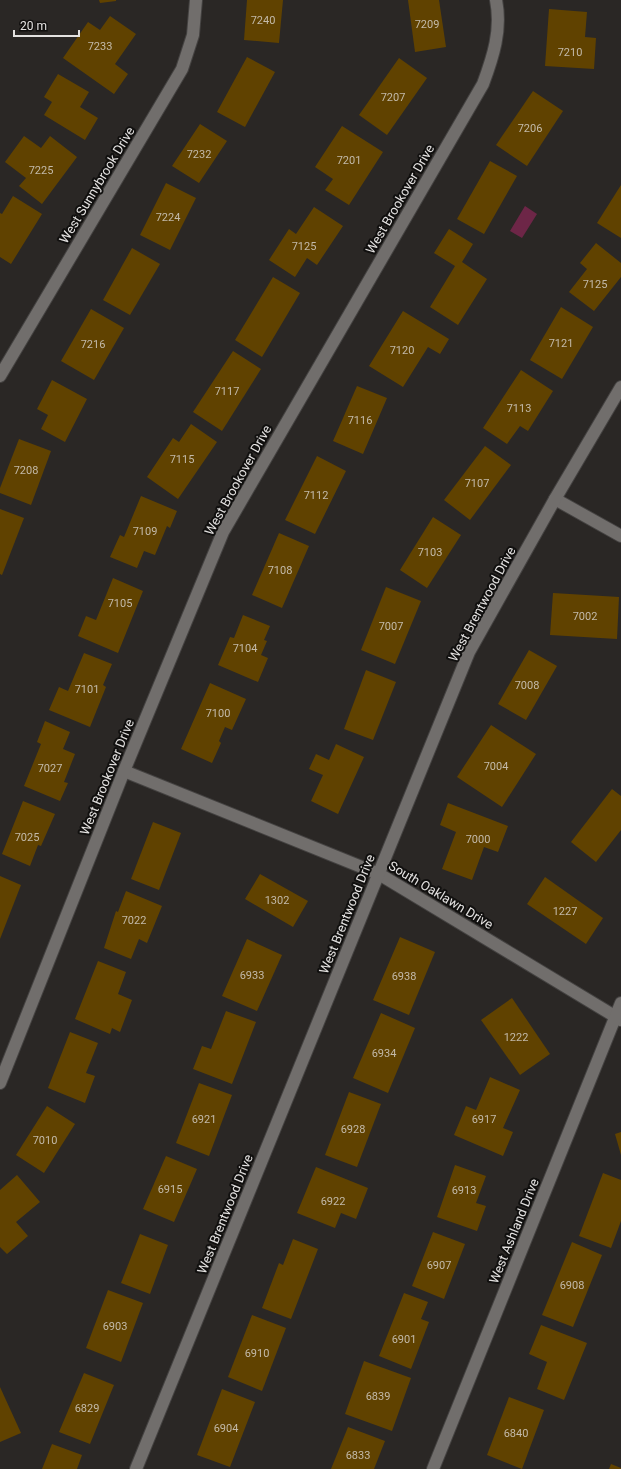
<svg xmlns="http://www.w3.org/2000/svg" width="621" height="1469" font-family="Roboto,sans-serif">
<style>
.water{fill:#6d2647}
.building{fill:#604200}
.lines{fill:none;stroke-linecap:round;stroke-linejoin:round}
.street-casing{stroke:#444241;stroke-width:14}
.street{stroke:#716e6c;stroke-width:12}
.labels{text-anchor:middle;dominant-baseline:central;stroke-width:4;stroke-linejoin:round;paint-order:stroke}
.number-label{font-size:11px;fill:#c3baa9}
.street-label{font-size:13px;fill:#e4e2e1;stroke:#11100f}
</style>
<rect width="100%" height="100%" fill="#2a2725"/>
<polygon class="water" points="525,206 537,214 522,238 510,231"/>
<g class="building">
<polygon points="99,0 116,0 116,1 100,3"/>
<polygon points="247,0 283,0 279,43 244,40"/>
<polygon points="408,0 439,0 446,47 415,52"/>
<polygon points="549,9 587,12 585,37 596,38 594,69 545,66"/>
<polygon points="110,16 136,34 115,64 128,74 114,94 63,58 88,22 100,30"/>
<polygon points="247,57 275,72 245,127 217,112"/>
<polygon points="399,58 427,78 387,135 359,115"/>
<polygon points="58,74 89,92 80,107 98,118 85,140 44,115 52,102 44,97"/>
<polygon points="533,91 563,111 527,166 496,145"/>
<polygon points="200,124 227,141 199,183 172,166"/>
<polygon points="342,126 383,152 349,205 325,190 333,179 315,167"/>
<polygon points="24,136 41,148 50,136 77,157 42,204 19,186 26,178 5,162"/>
<polygon points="490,161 517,176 484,234 457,219"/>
<polygon points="166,183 196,198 170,250 140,235"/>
<polygon points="621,185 621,238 597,223"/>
<polygon points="13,196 42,214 11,264 0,257 0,213 2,214"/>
<polygon points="314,207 343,226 317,265 307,258 295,277 269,260 289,229 296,234"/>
<polygon points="449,229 473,244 462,262 487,279 458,325 430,307 455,266 434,253"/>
<polygon points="596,243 621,263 621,277 594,311 569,292 587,269 580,263"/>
<polygon points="132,248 160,264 130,315 103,300"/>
<polygon points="273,277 300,293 262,357 235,340"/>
<polygon points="561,307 593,327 562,379 530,360"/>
<polygon points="91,309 124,328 94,380 61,361"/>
<polygon points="403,311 449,339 440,354 428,347 403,387 369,366"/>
<polygon points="233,351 261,369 222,431 193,412"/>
<polygon points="521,370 553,391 528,431 520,426 507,444 483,428"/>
<polygon points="52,380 87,399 65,442 41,429 48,415 37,409"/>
<polygon points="357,386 387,398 363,454 333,441"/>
<polygon points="191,424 217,442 178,499 147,477 173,438 179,442"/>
<polygon points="19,439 51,451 31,505 0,493 0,488"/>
<polygon points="485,446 511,465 470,520 444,500"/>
<polygon points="317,456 346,471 315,534 285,520"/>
<polygon points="141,496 177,511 170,528 167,526 155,555 144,551 137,568 110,557 120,535 124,537"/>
<polygon points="0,509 24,518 2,575 0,574"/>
<polygon points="433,517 461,535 427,588 400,570"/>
<polygon points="279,533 309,546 282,608 252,595"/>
<polygon points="113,578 143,591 118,653 78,636 86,616 96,620"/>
<polygon points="386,587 421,601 395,664 361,650"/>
<polygon points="553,593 619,597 617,639 550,635"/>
<polygon points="243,615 270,626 264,640 267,641 261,655 268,658 258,682 218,665 230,637 234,638"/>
<polygon points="529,650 557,666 526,720 498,704"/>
<polygon points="84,653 112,664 103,685 106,687 90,727 49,710 59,687 68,691"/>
<polygon points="366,670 396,682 373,740 344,729"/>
<polygon points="210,683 246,699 232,730 225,727 219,741 221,743 212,763 181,749"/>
<polygon points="45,721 70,732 63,749 75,754 64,782 68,783 60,801 24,786 41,744 37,742"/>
<polygon points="491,725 536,754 502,807 457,777"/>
<polygon points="336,744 364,757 338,814 311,801 323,775 309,769 316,754 329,760"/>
<polygon points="612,789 621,796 621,830 596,862 571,842"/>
<polygon points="23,801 55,814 41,846 38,845 30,866 2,854"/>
<polygon points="448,803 508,826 498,852 484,847 472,880 442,869 456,832 440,825"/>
<polygon points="153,822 181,833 159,890 131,879"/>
<polygon points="260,874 308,901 293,927 245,899"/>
<polygon points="0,876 21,885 0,939"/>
<polygon points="545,877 603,918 586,944 527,904"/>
<polygon points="126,891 162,906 147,943 139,939 131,959 104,948 116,911 118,912"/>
<polygon points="400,937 435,952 409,1015 373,1000"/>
<polygon points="247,939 282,955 257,1011 222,996"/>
<polygon points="98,961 126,972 118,994 132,1000 120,1032 112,1028 110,1034 75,1019"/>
<polygon points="512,998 550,1054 520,1075 481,1020"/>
<polygon points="226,1011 256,1022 232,1084 193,1069 202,1046 211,1049"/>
<polygon points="381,1013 415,1028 388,1093 353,1078"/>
<polygon points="70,1032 98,1043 86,1073 95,1076 85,1103 48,1088"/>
<polygon points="490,1077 520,1090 503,1128 513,1132 503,1156 454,1135 466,1106 476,1110"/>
<polygon points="199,1083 232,1095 209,1156 176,1143"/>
<polygon points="349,1092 381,1104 357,1167 325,1155"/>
<polygon points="47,1106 75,1124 44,1173 16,1155"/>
<polygon points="621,1132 621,1155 615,1134"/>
<polygon points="166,1156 197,1169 174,1222 143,1209"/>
<polygon points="455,1165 486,1176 476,1203 486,1206 477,1231 437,1217"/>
<polygon points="316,1167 368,1188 356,1219 341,1213 335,1228 297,1213"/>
<polygon points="603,1173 621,1180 621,1221 611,1248 579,1236"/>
<polygon points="17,1175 40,1202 16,1222 28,1236 7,1254 0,1247 0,1190"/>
<polygon points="433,1232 465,1244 444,1299 412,1286"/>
<polygon points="140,1234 168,1245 150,1294 121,1283"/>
<polygon points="293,1239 318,1249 291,1319 262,1308 279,1263 283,1265"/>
<polygon points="572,1242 602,1255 573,1327 542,1315"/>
<polygon points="108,1290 143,1303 121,1362 86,1348"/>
<polygon points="404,1293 428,1302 421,1319 429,1322 411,1369 379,1356"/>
<polygon points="252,1315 286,1328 262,1391 228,1377"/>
<polygon points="541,1325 587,1343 564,1400 537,1389 547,1362 529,1354"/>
<polygon points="364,1361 411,1378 392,1431 345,1414"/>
<polygon points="84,1373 114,1385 90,1444 59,1432"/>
<polygon points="0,1387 21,1433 0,1442"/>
<polygon points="222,1389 255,1402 230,1467 197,1455"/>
<polygon points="509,1397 544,1410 522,1469 487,1455"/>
<polygon points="348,1427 385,1441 374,1469 331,1469"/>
<polygon points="52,1444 82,1455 77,1469 42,1469"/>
<polygon points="611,1464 621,1468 621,1469 609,1469"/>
</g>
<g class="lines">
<g class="street-casing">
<g id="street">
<polyline points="0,376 182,69 193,35 196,0"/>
<polyline points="555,499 621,536"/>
<polyline points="124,771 379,874 621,1020"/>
<path d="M0 1083 124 771 223 532 483 84C493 57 502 30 496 0"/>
<polyline points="136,1469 469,652 555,499 621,387"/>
<polyline points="433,1469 621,1003"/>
</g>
</g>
<use href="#street" class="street"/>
</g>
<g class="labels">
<g class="number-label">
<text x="263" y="20">7240</text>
<text x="427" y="24">7209</text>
<text x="100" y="46">7233</text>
<text x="570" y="52">7210</text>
<text x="393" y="97">7207</text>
<text x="530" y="128">7206</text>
<text x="199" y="154">7232</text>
<text x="349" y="160">7201</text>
<text x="41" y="170">7225</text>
<text x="168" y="217">7224</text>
<text x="304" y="246">7125</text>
<text x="595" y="284">7125</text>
<text x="561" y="343">7121</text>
<text x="93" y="344">7216</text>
<text x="402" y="350">7120</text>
<text x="227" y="391">7117</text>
<text x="519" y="408">7113</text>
<text x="360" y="420">7116</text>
<text x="182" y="459">7115</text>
<text x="26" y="470">7208</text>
<text x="477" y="483">7107</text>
<text x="316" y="495">7112</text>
<text x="145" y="531">7109</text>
<text x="430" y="552">7103</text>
<text x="280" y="570">7108</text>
<text x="120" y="603">7105</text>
<text x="585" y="616">7002</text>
<text x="391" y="626">7007</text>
<text x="245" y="648">7104</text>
<text x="527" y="685">7008</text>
<text x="87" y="689">7101</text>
<text x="218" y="713">7100</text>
<text x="496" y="766">7004</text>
<text x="50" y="768">7027</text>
<text x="27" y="837">7025</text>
<text x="478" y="839">7000</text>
<text x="277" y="900">1302</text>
<text x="565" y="911">1227</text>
<text x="134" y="920">7022</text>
<text x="252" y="975">6933</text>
<text x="404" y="976">6938</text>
<text x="516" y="1037">1222</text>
<text x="384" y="1053">6934</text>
<text x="204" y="1119">6921</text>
<text x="484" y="1119">6917</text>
<text x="353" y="1129">6928</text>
<text x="45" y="1140">7010</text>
<text x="170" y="1189">6915</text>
<text x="464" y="1190">6913</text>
<text x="333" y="1201">6922</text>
<text x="439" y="1265">6907</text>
<text x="572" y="1285">6908</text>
<text x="115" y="1326">6903</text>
<text x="404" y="1339">6901</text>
<text x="257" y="1353">6910</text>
<text x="378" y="1396">6839</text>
<text x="87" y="1408">6829</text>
<text x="226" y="1428">6904</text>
<text x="516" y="1433">6840</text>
<text x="358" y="1455">6833</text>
</g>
<g class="street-label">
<text transform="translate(97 185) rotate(-59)">West Sunnybrook Drive</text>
<text transform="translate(400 199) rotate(-60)">West Brookover Drive</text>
<text transform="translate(238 480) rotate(-61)">West Brookover Drive</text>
<text transform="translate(482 604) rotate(-62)">West Brentwood Drive</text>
<text transform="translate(107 777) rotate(-68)">West Brookover Drive</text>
<text transform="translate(441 895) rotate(31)">South Oaklawn Drive</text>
<text transform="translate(347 914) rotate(-68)">West Brentwood Drive</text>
<text transform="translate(225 1214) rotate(-68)">West Brentwood Drive</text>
<text transform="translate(514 1231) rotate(-68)">West Ashland Drive</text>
</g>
</g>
<path d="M14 30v6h65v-6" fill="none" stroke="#e4e2e1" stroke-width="2"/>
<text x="20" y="30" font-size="12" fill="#e4e2e1" stroke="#11100f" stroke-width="3" paint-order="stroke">20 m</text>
</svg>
